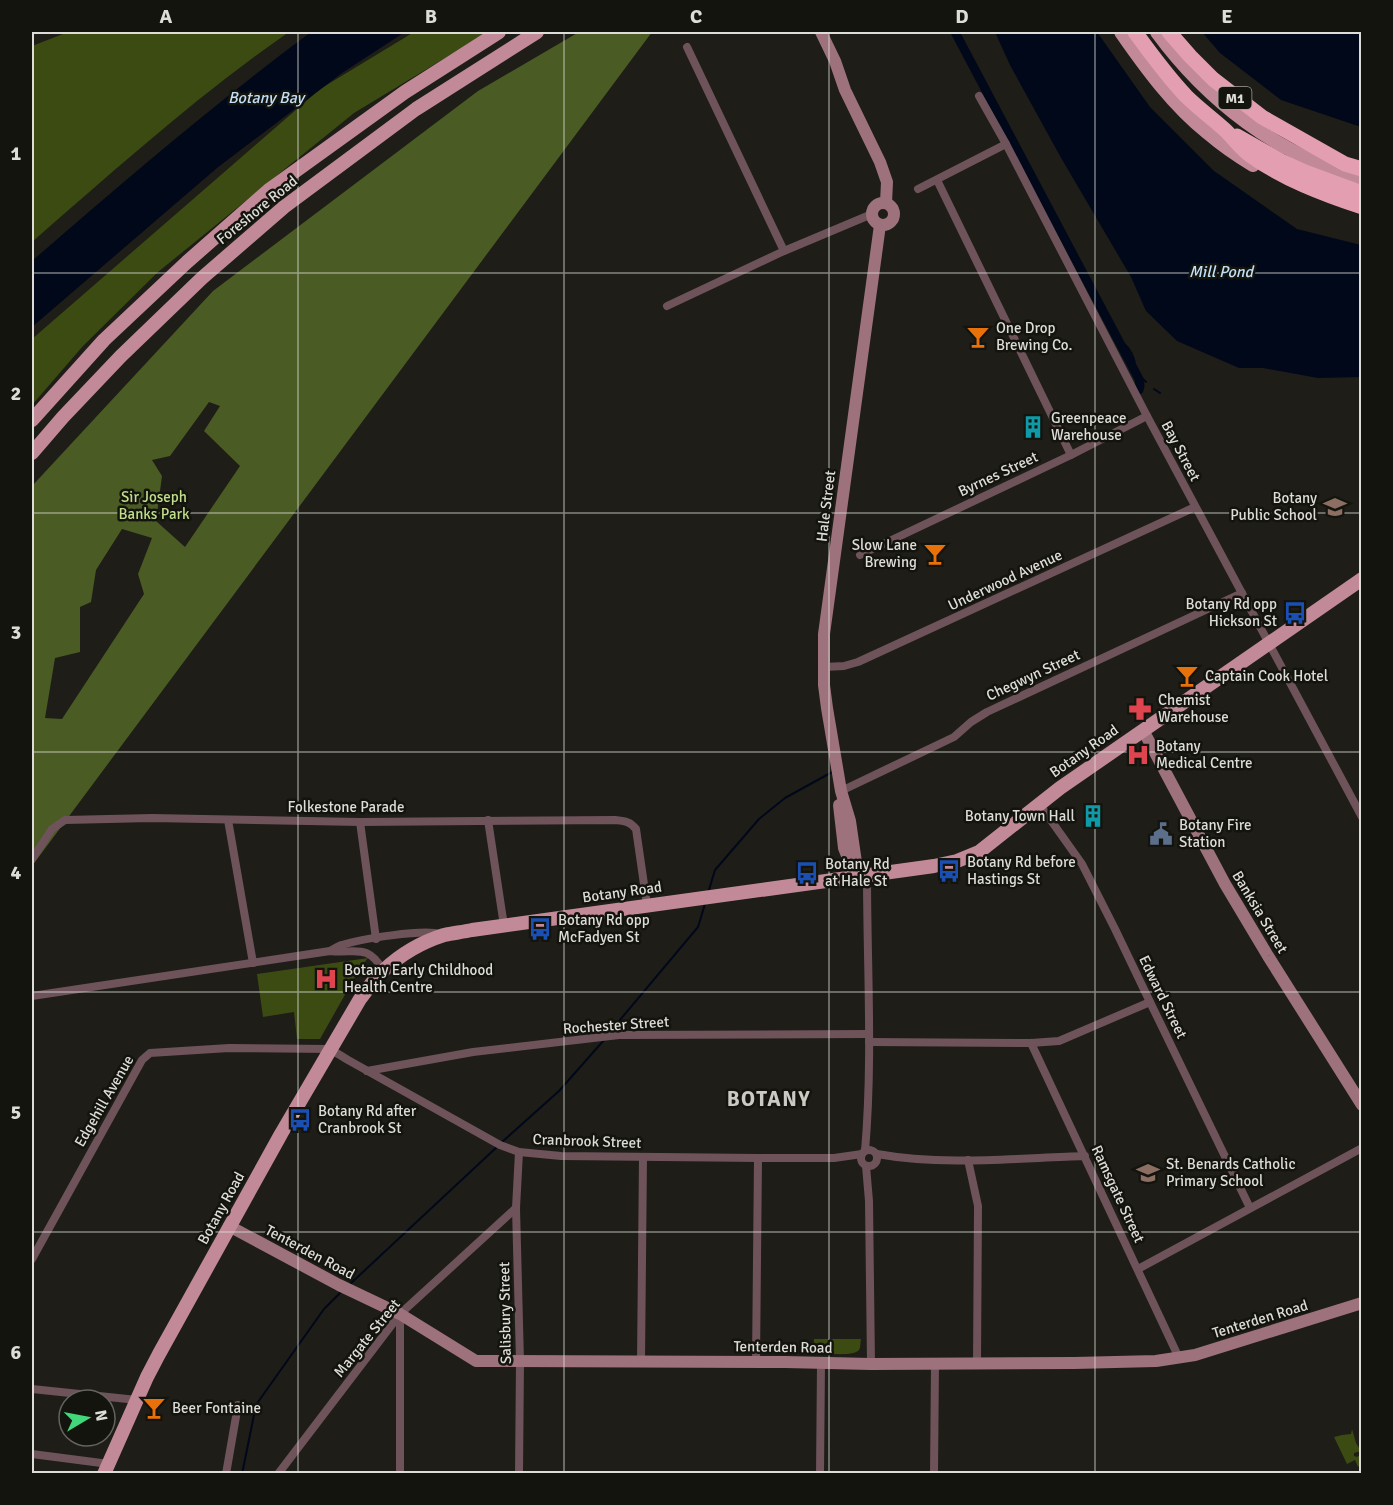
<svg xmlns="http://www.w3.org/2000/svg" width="1393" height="1505" font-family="Signika,sans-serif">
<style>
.green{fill:#3b4b12}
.forest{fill:#4a5b23;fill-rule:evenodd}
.water{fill:#00081a}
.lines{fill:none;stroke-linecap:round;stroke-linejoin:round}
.stream{stroke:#00081a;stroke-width:2}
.canal{stroke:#00081a;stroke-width:9}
.street{stroke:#6e535a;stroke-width:8}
.secondary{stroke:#9d727d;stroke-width:12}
.primary{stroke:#c28a98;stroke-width:14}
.highway{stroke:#e39fb1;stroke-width:15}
.grid{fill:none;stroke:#dddcd8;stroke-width:1.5;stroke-opacity:0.55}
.labels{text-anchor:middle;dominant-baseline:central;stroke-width:5;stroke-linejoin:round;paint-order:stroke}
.shield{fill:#14140e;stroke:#a1a09b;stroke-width:1.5}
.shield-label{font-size:14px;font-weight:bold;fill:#dddcd8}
.street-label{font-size:15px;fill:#dddcd8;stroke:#14140e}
.poi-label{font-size:15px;fill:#dddcd8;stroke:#14140e;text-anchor:start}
.park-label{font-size:15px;fill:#c1de8a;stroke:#14140e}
.water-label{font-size:16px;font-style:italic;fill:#c2dff7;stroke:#14140e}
.district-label{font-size:21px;font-weight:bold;letter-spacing:1.5px;fill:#cbcac2;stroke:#14140e}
.neatline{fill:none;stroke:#dddcd8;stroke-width:2}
.grid-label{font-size:20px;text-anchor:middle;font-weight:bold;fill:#dddcd8}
</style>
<rect width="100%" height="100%" fill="#1e1d17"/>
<g class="green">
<path d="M68 32H289C198 95 115 170 32 242V46Z"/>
<polygon points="414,32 488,32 354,113 158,272 83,346 32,405 32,339 320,89"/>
<polygon points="368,958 360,968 320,1039 297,1039 294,1012 263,1017 257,974"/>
<path d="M814 1339H861C860 1343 861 1347 859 1350 854 1357 823 1353 813 1353Z"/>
<polygon points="1352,1429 1356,1443 1361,1451 1354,1453 1354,1456 1357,1457 1361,1454 1361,1463 1358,1467 1355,1460 1347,1464 1334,1437 1342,1435 1351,1434"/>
</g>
<path class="forest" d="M579 32H652L32 866V486L213 291 478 91ZM209 402 220 406 204 431 240 466 185 547 156 521 162 476 152 460 170 456ZM122 529 152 538 138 574 144 594 62 719 45 718 55 658 80 652V607L91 602 96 570Z"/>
<g class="water">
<path d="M311 32H405L342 73 217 168 32 327V261C123 182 214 104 311 32Z"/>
<polygon points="995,32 1097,32 1150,107 1214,171 1297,229 1361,245 1361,377 1318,378 1263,368 1239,368 1177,341 1146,311 1131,277 1060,156 1010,65"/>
<polygon points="1202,32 1361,32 1361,127 1281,100 1220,53"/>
</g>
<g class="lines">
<g class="stream">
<path d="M1118 340C1130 346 1136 358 1135 371L1146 382"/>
<polyline points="1139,379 1143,386"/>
<polyline points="1154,389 1160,393"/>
<polyline points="708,893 715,870 759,819 785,798 834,771"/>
<polyline points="609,1033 698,927 705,904"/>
<polyline points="502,1142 559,1091 604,1040"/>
<polyline points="349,1285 498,1146"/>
<polyline points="242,1474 255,1410 258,1402 324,1309 342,1291"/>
</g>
<polyline class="canal" points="955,32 1139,379 1140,386 1139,390"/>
<g class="street">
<polyline points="687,47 784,251"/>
<polyline points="979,96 1006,144 1147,416 1362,817"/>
<polyline points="937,180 1071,455"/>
<polyline points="918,189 1006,144"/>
<polyline points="667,306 784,251 872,214"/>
<polyline points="860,555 1071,455 1147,416"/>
<polyline points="824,667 844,666 858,662 1195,507"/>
<polyline points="841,791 954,737 971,722 987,712 1242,593"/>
<polyline points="1040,805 1082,864 1115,929 1150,1002 1250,1208"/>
<polyline points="228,820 253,963"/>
<polyline points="488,820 504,926"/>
<polyline points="360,822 376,939"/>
<path d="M32 859 52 829 65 820 152 818 360 822 615 820C624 821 630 821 636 829L647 905"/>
<path d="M330 951C334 949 338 946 342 945 360 939 423 929 440 934"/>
<path d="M32 996 330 951C356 954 367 943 383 970"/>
<polyline points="869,1042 1031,1043 1059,1041 1150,1002"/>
<polyline points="1031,1043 1179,1358"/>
<polyline points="367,1071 473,1052 619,1035 869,1034"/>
<circle cx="869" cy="1158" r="8"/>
<path d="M865 1151C873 1059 867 966 867 875"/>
<path d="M877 1154C943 1166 1018 1158 1085 1156"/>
<polyline points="968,1160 978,1206 977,1364"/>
<polyline points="866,1166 869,1201 871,1364"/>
<polyline points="32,1259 142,1060 150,1053 229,1048 330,1049 348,1060 500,1145 519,1152 561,1156 758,1158 834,1158 862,1154"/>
<polyline points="1138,1269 1362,1148"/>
<polyline points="641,1361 643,1157"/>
<polyline points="756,1362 758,1158"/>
<polyline points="32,1389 137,1400"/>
<polyline points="32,1454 109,1464"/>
<polyline points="226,1474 238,1405"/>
<polyline points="278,1474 400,1314 516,1208"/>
<polyline points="400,1474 400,1315"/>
<polyline points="519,1474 520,1361 516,1208 519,1152"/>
<polyline points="820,1474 821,1363"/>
<polyline points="934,1474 935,1364"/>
</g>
<g class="secondary">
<polyline points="821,32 835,61 845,90 880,162 887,182 886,203"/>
<circle cx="883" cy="214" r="11"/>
<polyline points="1143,730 1225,884 1268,956 1362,1105"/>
<polyline points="839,805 844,848 848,858 850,870"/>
<polyline points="858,876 850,821 841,791 827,708 824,685 824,634 880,225"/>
<polyline points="229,1226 339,1285 400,1314 476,1361 785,1362 871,1364 1074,1363 1156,1361 1195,1355 1362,1303"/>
</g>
<g class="primary">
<path d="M1121 32C1146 68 1173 105 1208 133 1222 145 1238 156 1253 165"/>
<path d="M1157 32C1207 100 1278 156 1362 178"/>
<polyline points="32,420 104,340 187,262 269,190 405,92 499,32"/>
<polyline points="32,453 63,417 121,356 202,278 284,207 416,109 537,32"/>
<path d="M104 1474 147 1377 159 1354 281 1134 360 999C368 989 374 978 384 970 400 955 422 942 444 935 453 933 463 932 472 930L934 866 957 861 979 852 1060 788 1362 579"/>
</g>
<g class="highway">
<path d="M1135 32C1151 54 1167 76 1186 96 1198 108 1212 118 1224 129 1233 137 1240 148 1250 155 1283 179 1323 194 1362 207"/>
<polyline points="1169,32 1190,56 1213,79 1262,117 1345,164 1362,169"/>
<polyline points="1237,136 1281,161 1305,172 1362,193"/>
</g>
</g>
<path class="grid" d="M298 32V1474M564 32V1474M829 32V1474M1095 32V1474M32 273H1362M32 513H1362M32 752H1362M32 992H1362M32 1232H1362"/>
<defs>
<g id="bar-bare" transform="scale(1.8)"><path d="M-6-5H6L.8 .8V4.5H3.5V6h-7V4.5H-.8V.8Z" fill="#e8710a" stroke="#14140e" stroke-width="2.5" paint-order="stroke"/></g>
<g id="building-bare" transform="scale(1.8)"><path d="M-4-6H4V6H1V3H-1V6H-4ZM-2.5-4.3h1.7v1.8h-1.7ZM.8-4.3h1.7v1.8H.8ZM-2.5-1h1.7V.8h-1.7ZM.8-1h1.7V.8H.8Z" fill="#0f9aa8" stroke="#14140e" stroke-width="2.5" paint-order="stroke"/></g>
<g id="school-bare" transform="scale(1.8)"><path d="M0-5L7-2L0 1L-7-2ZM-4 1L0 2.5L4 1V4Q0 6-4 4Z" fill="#8d6e63" stroke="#14140e" stroke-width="2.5" paint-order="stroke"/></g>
<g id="bus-bare" transform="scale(1.8)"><path d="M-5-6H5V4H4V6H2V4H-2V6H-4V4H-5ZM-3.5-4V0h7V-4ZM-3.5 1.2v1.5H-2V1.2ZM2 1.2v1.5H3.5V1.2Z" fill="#1a4fb4" stroke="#14140e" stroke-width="2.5" paint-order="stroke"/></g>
<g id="pharmacy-bare" transform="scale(1.8)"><path d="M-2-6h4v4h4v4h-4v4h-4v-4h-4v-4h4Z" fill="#e0444e" stroke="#14140e" stroke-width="2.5" paint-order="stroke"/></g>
<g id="hospital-bare" transform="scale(1.8)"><path d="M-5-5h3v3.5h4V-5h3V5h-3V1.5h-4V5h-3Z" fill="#e0444e" stroke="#14140e" stroke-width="2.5" paint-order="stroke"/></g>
<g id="civic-bare" transform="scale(1.8)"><path d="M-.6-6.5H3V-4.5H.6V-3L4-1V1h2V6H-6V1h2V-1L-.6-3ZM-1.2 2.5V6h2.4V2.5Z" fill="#5c6f8a" stroke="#14140e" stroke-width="2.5" paint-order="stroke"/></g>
</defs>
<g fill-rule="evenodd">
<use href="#bar-bare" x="978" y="337"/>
<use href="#building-bare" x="1033" y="427"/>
<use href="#school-bare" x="1335" y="507"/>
<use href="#bar-bare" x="935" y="554"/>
<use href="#bus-bare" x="1295" y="613"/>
<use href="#bar-bare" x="1187" y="676"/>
<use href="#pharmacy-bare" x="1140" y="709"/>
<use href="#hospital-bare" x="1138" y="755"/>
<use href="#building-bare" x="1093" y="816"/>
<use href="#civic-bare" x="1161" y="834"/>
<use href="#bus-bare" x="949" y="871"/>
<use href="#bus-bare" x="807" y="873"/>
<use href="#bus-bare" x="540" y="929"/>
<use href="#hospital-bare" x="326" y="979"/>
<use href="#bus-bare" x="300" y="1120"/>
<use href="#school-bare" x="1148" y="1173"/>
<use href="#bar-bare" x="154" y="1408"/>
</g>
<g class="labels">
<rect class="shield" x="1218.5" y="87" width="33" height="22" rx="4.5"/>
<g class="shield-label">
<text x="1235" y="98">M1</text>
</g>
<g class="street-label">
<text transform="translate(257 210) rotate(-39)">Foreshore Road</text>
<text transform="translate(1181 451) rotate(62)">Bay Street</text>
<text transform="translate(998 474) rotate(-25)">Byrnes Street</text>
<text transform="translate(826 506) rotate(-83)">Hale Street</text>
<text transform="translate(1005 580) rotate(-25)">Underwood Avenue</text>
<text transform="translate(1033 675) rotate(-25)">Chegwyn Street</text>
<text transform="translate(1084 751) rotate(-35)">Botany Road</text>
<text x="346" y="807">Folkestone Parade</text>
<text transform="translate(622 892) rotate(-8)">Botany Road</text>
<text transform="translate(1260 912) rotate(59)">Banksia Street</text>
<text transform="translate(1163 997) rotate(64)">Edward Street</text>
<text transform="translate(616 1025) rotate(-4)">Rochester Street</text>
<text transform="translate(104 1101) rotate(-60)">Edgehill Avenue</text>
<text transform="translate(587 1141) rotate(2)">Cranbrook Street</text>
<text transform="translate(1118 1194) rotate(65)">Ramsgate Street</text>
<text transform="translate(221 1208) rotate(-61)">Botany Road</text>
<text transform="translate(310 1252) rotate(28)">Tenterden Road</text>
<text transform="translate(505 1313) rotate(-91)">Salisbury Street</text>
<text transform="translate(1260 1319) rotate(-17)">Tenterden Road</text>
<text transform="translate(367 1338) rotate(-51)">Margate Street</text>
<text transform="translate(783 1347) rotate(1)">Tenterden Road</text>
</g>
<g class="poi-label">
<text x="996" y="328">One Drop<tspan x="996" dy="17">Brewing Co.</tspan></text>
<text x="1051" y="418">Greenpeace<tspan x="1051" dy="17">Warehouse</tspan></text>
<text x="1317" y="498" text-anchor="end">Botany<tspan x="1317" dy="17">Public School</tspan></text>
<text x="917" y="545" text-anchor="end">Slow Lane<tspan x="917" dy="17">Brewing</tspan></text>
<text x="1277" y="604" text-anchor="end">Botany Rd opp<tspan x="1277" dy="17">Hickson St</tspan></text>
<text x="1205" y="676">Captain Cook Hotel</text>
<text x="1158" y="700">Chemist<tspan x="1158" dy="17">Warehouse</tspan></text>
<text x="1156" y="746">Botany<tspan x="1156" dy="17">Medical Centre</tspan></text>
<text x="1075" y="816" text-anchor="end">Botany Town Hall</text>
<text x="1179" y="825">Botany Fire<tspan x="1179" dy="17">Station</tspan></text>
<text x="967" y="862">Botany Rd before<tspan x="967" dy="17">Hastings St</tspan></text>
<text x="825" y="864">Botany Rd<tspan x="825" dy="17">at Hale St</tspan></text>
<text x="558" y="920">Botany Rd opp<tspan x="558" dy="17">McFadyen St</tspan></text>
<text x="344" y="970">Botany Early Childhood<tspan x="344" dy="17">Health Centre</tspan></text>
<text x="318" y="1111">Botany Rd after<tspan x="318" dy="17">Cranbrook St</tspan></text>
<text x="1166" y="1164">St. Benards Catholic<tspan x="1166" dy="17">Primary School</tspan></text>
<text x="172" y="1408">Beer Fontaine</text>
</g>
<g class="park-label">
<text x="154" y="497">Sir Joseph<tspan x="154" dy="17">Banks Park</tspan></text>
</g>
<g class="water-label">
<text x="266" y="98">Botany Bay</text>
<text x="1221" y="272">Mill Pond</text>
</g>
<g class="district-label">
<text x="769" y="1099">BOTANY</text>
</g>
</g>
<rect width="1393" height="1505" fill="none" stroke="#14140e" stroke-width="66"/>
<g transform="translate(87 1418) rotate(80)"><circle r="28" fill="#14140e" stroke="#64645f" stroke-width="1.5"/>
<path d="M0-4.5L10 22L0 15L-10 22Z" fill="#42d77b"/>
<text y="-9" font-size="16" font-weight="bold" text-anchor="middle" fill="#dddcd8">N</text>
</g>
<rect x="33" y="33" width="1327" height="1439" class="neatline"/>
<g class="grid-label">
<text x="166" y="23">A</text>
<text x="431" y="23">B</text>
<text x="696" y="23">C</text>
<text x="962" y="23">D</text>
<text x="1227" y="23">E</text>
<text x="16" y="160">1</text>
<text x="16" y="400">2</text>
<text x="16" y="639">3</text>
<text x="16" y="879">4</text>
<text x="16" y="1119">5</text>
<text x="16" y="1359">6</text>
</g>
</svg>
